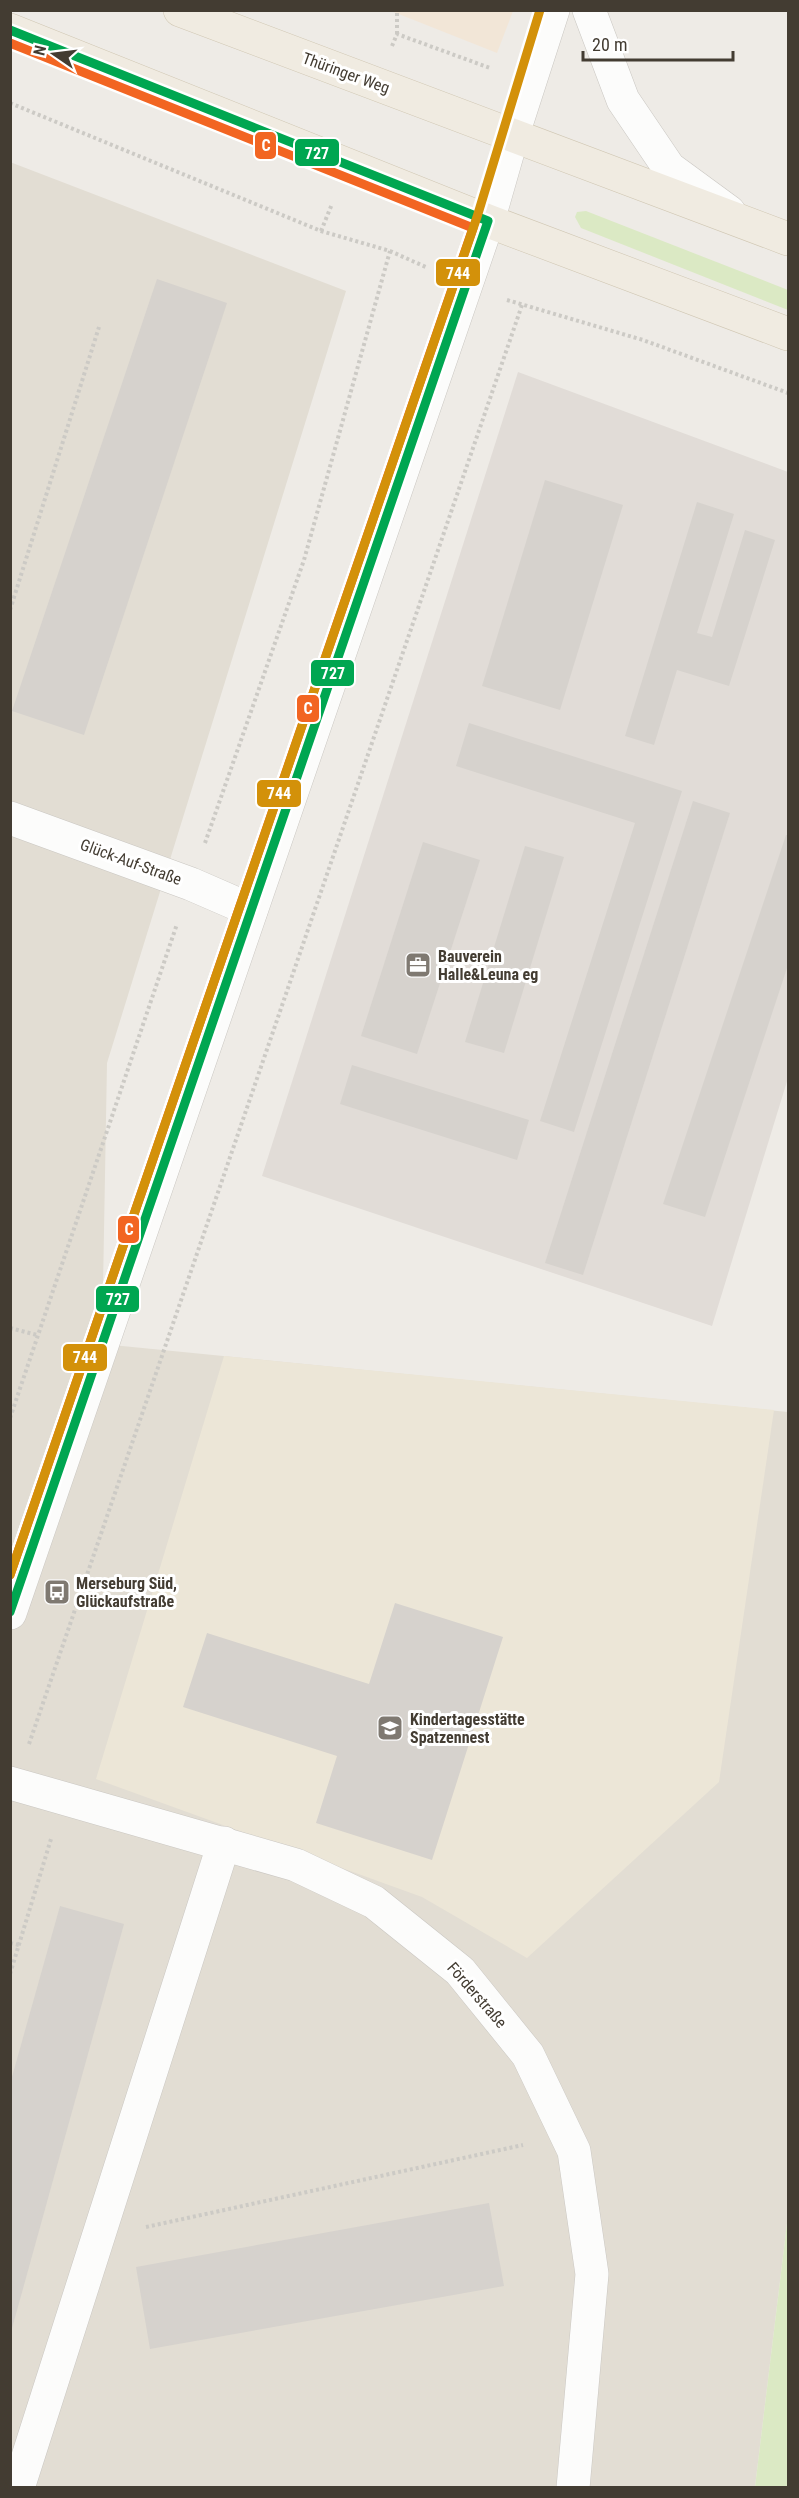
<svg xmlns="http://www.w3.org/2000/svg" width="799" height="2498" font-family="'Roboto Condensed',sans-serif">
<style>
.residential{fill:#e2ddd3}
.commercial{fill:#f2e6d7}
.industrial{fill:#e1dcd7}
.education{fill:#ece6d7}
.green{fill:#dbe9c4}
.building{fill:#d6d2cd}
.lines{fill:none;stroke-linecap:round;stroke-linejoin:round}
.minor-casing{stroke:#cac7c2;stroke-width:34}
.major-casing{stroke:#d0c7b3;stroke-width:34}
.path{stroke:#cccac5;stroke-width:4;stroke-dasharray:3 3;stroke-linecap:butt}
.minor{stroke:#fcfcfb;stroke-width:33}
.major{stroke:#f0ebe1;stroke-width:33}
.bus-1-casing{stroke:#fff;stroke-width:14}
.bus-2-casing{stroke:#fff;stroke-width:14}
.bus-3-casing{stroke:#fff;stroke-width:14}
.bus-1{stroke:#00a651;stroke-width:9}
.bus-2{stroke:#f26522;stroke-width:9}
.bus-3{stroke:#d3910a;stroke-width:9}
.labels{text-anchor:middle;dominant-baseline:central;stroke-width:6;stroke-linejoin:round;paint-order:stroke}
.street-label{font-size:16px;fill:#433c32;stroke:#fff}
.poi-label{font-size:16px;font-weight:bold;fill:#433c32;stroke:#fff;text-anchor:start}
.line-badge{stroke:#fff;stroke-width:2}
.badge-label{font-size:16px;text-anchor:middle;font-weight:bold;fill:#fff}
</style>
<rect width="100%" height="100%" fill="#eeebe6"/>
<polygon class="residential" points="10,162 346,291 107,1063 102,1344 788,1412 788,2215 755,2487 11,2487"/>
<polygon class="commercial" points="391,11 513,11 497,53"/>
<polygon class="industrial" points="518,372 788,472 788,1078 712,1326 262,1176"/>
<polygon class="education" points="224,1356 774,1410 719,1782 527,1958 422,1897 96,1779"/>
<g class="green">
<polygon points="586,211 788,290 788,310 581,228 575,217 577,212"/>
<polygon points="788,2215 788,2487 755,2487"/>
</g>
<g class="building">
<polygon points="157,279 227,303 84,735 12,711"/>
<polygon points="545,480 623,505 560,710 482,686"/>
<polygon points="697,502 734,514 697,633 712,637 745,530 775,540 729,686 677,670 654,745 625,736"/>
<polygon points="469,723 682,791 574,1132 540,1121 635,823 456,766"/>
<polygon points="693,801 730,813 583,1275 545,1263"/>
<polygon points="786,835 788,835 788,965 705,1217 663,1204"/>
<polygon points="423,842 480,860 417,1054 361,1036"/>
<polygon points="525,846 564,857 504,1053 465,1042"/>
<polygon points="352,1065 529,1120 517,1160 340,1104"/>
<polygon points="395,1603 503,1637 432,1860 316,1823 337,1756 183,1707 207,1633 369,1684"/>
<polygon points="60,1906 124,1924 11,2332 10,2084"/>
<polygon points="489,2203 504,2286 150,2349 136,2267"/>
</g>
<g class="lines">
<g class="minor-casing">
<g id="minor">
<polyline points="589,10 623,100 669,168 729,212"/>
<polyline points="10,818 191,884 251,910"/>
<polyline points="10,1613 488,221 513,134 553,10"/>
<polyline points="10,1783 296,1865 374,1902 460,1971 528,2055 574,2151 592,2274 573,2488"/>
<polyline points="18,2488 224,1843"/>
</g>
</g>
<g class="major-casing">
<g id="major">
<polyline points="180,10 788,239"/>
<polyline points="10,30 488,221 788,334"/>
</g>
</g>
<g class="path">
<polyline points="397,34 397,10"/>
<polyline points="392,46 397,34 490,68"/>
<polyline points="10,103 321,231 390,251 428,268"/>
<polyline points="321,231 332,204"/>
<polyline points="507,300 643,340 788,393"/>
<polyline points="10,610 99,327"/>
<polyline points="205,843 304,560 390,251"/>
<polyline points="10,1328 37,1335"/>
<polyline points="10,1418 177,924"/>
<polyline points="29,1744 522,305"/>
<polyline points="10,1943 19,1945"/>
<polyline points="10,1974 51,1839"/>
<polyline points="146,2227 523,2145"/>
</g>
<use href="#minor" class="minor"/>
<use href="#major" class="major"/>
<g class="bus-1-casing">
<polyline id="bus-1" points="10,30 488,221 10,1612"/>
</g>
<g class="bus-2-casing">
<polyline id="bus-2" points="10,43 473,228 10,1575"/>
</g>
<g class="bus-3-casing">
<polyline id="bus-3" points="10,1575 477,217 540,10"/>
</g>
<use href="#bus-1" class="bus-1"/>
<use href="#bus-2" class="bus-2"/>
<use href="#bus-3" class="bus-3"/>
</g>
<defs>
<g id="office-square" transform="scale(1.35)"><rect x="-9" y="-9" width="18" height="18" rx="4" fill="#7f7971" stroke="#fff"/><path d="M-6-3h4V-5.5h4V-3h4V5H-6ZM-1-4.5V-3h2v-1.5ZM-6 0V1H6V0Z" fill="#fff"/></g>
<g id="bus-square" transform="scale(1.35)"><rect x="-9" y="-9" width="18" height="18" rx="4" fill="#7f7971" stroke="#fff"/><path d="M-5-6H5V4H4V6H2V4H-2V6H-4V4H-5ZM-3.5-4V0h7V-4ZM-3.5 1.2v1.5H-2V1.2ZM2 1.2v1.5H3.5V1.2Z" fill="#fff"/></g>
<g id="school-square" transform="scale(1.35)"><rect x="-9" y="-9" width="18" height="18" rx="4" fill="#7f7971" stroke="#fff"/><path d="M0-5L7-2L0 1L-7-2ZM-4 1L0 2.5L4 1V4Q0 6-4 4Z" fill="#fff"/></g>
</defs>
<g fill-rule="evenodd">
<use href="#office-square" x="418" y="965"/>
<use href="#bus-square" x="57" y="1592"/>
<use href="#school-square" x="390" y="1728"/>
</g>
<g class="labels">
<g class="street-label">
<text transform="translate(346 73) rotate(20)">Thüringer Weg</text>
<text transform="translate(131 862) rotate(20)">Glück-Auf-Straße</text>
<text transform="translate(477 1995) rotate(49)">Förderstraße</text>
</g>
<g class="poi-label">
<text x="438" y="956">Bauverein<tspan x="438" dy="18">Halle&amp;Leuna eg</tspan></text>
<text x="76" y="1583">Merseburg Süd,<tspan x="76" dy="18">Glückaufstraße</tspan></text>
<text x="410" y="1719">Kindertagesstätte<tspan x="410" dy="18">Spatzennest</tspan></text>
</g>
</g>
<g class="line-badge">
<rect x="254" y="131" width="23" height="29" rx="6" fill="#f26522"/>
<rect x="294" y="138" width="46" height="29" rx="6" fill="#00a651"/>
<rect x="435" y="258" width="46" height="29" rx="6" fill="#d3910a"/>
<rect x="310" y="659" width="45" height="28" rx="6" fill="#00a651"/>
<rect x="296" y="694" width="24" height="29" rx="6" fill="#f26522"/>
<rect x="256" y="779" width="46" height="29" rx="6" fill="#d3910a"/>
<rect x="117" y="1215" width="23" height="29" rx="6" fill="#f26522"/>
<rect x="95" y="1285" width="45" height="28" rx="6" fill="#00a651"/>
<rect x="62" y="1343" width="46" height="29" rx="6" fill="#d3910a"/>
</g>
<g class="badge-label">
<text x="266" y="151">C</text>
<text x="317" y="159">727</text>
<text x="458" y="279">744</text>
<text x="333" y="679">727</text>
<text x="308" y="714">C</text>
<text x="279" y="799">744</text>
<text x="129" y="1235">C</text>
<text x="118" y="1305">727</text>
<text x="85" y="1363">744</text>
</g>
<rect width="799" height="2498" fill="none" stroke="#433c32" stroke-width="24"/>
<g transform="translate(54 54) rotate(284)" stroke="#ffffff" stroke-width="4.5" paint-order="stroke">
<path d="M0-4.5L10 22L0 15L-10 22Z" fill="#433c32"/>
<text y="-9" font-size="16" font-weight="bold" text-anchor="middle" fill="#433c32">N</text>
</g>
<path d="M583 51v9h150v-9" fill="none" stroke="#433c32" stroke-width="3"/>
<text x="592" y="51" font-size="18" fill="#433c32" stroke="#ffffff" stroke-width="4.5" paint-order="stroke">20 m</text>
</svg>
